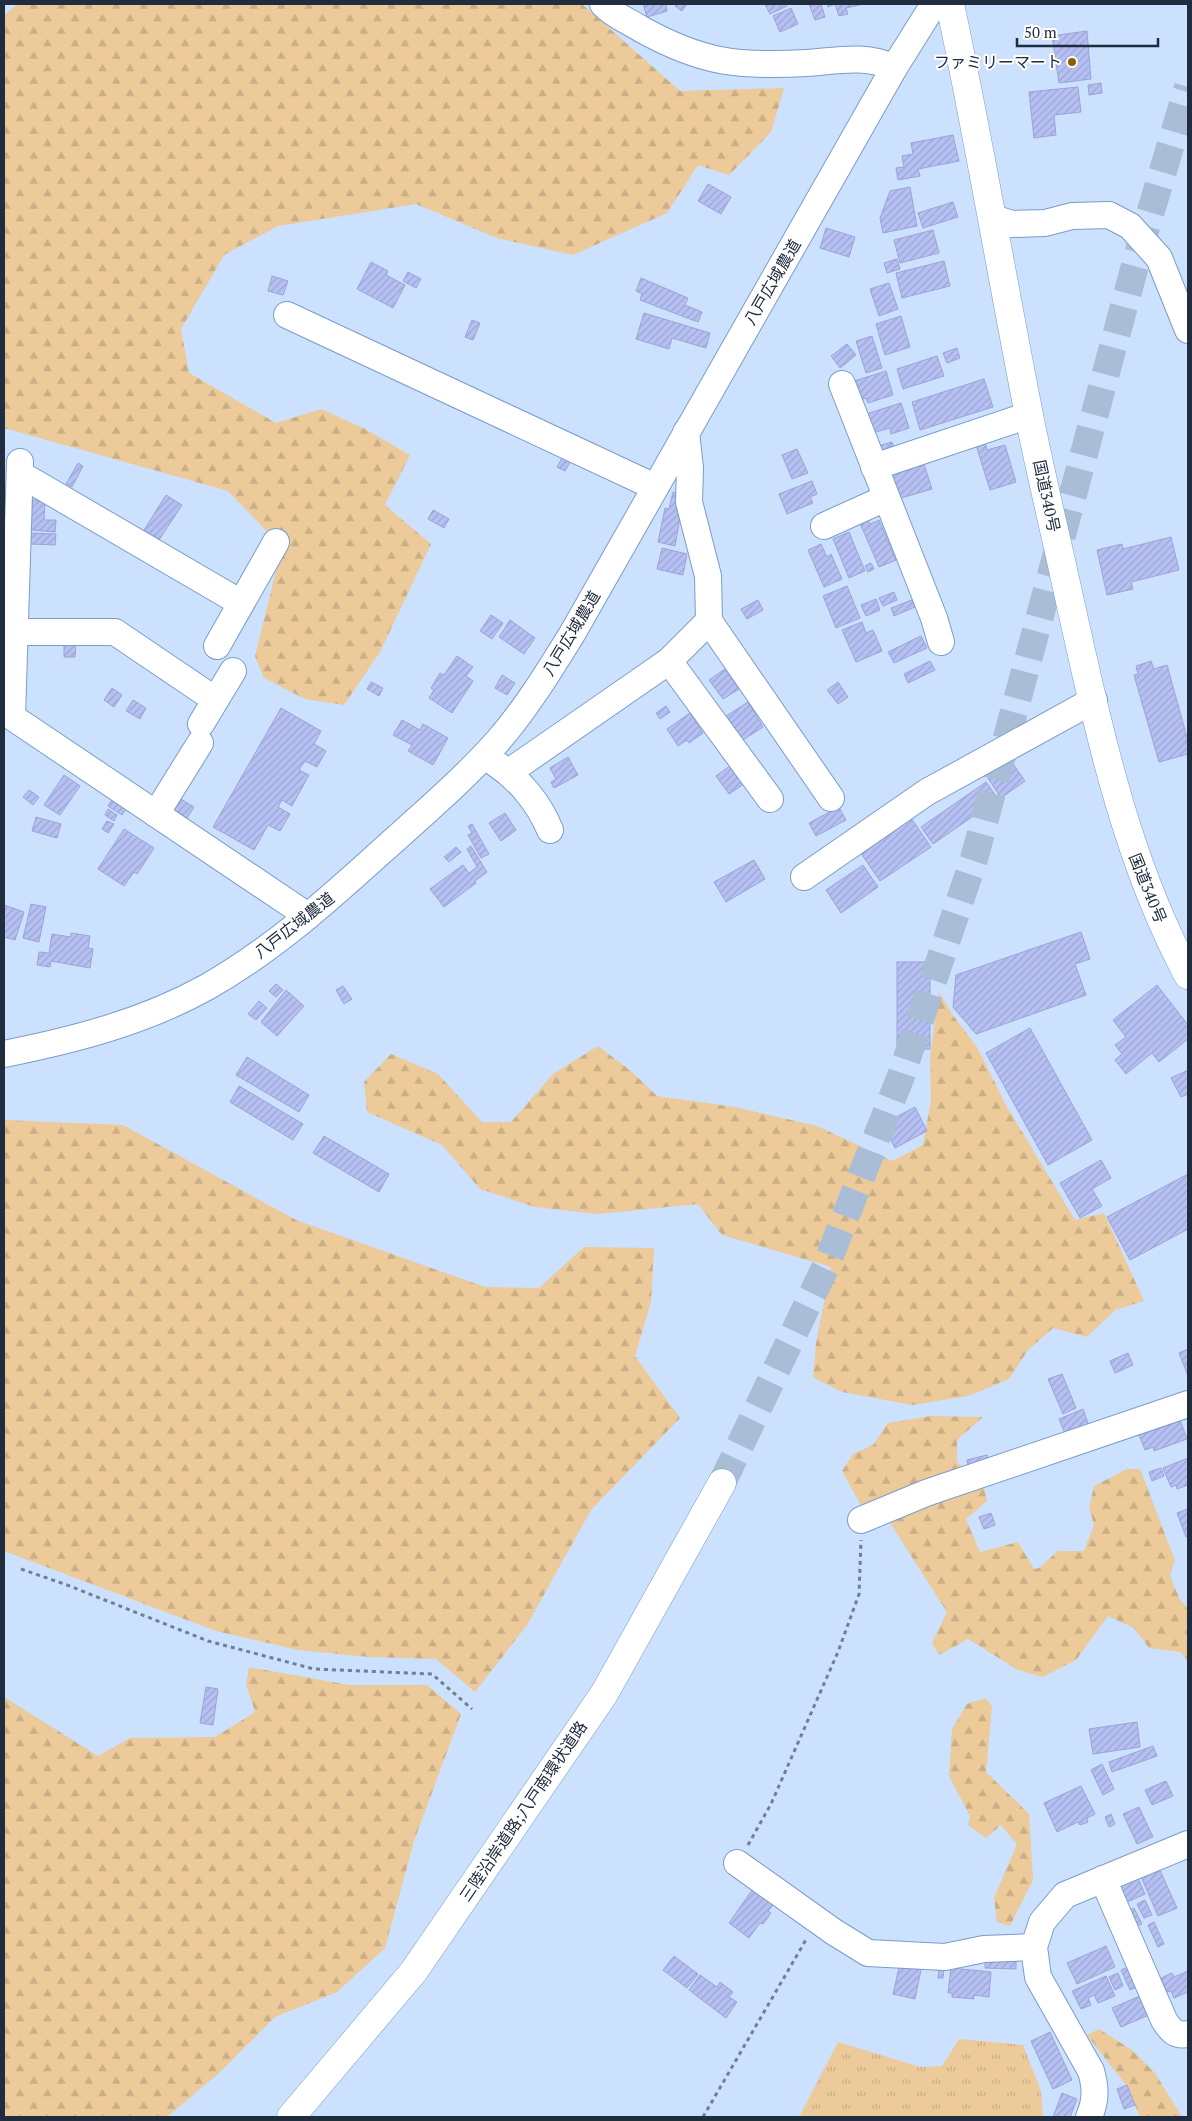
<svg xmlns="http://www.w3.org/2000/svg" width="1192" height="2121" font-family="'PT Serif','Noto Sans JP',serif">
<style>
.grass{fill:url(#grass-tufts)}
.forest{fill:url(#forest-firs)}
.building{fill:url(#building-hatch);stroke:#9aa4d7}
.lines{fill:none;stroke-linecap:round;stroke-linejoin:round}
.highway-tunnel{stroke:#a9bdd7;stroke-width:28;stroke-dasharray:28 14;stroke-linecap:butt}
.minor-casing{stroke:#7b9cc8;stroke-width:28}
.highway-casing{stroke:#7b9cc8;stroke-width:29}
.path{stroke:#6e8096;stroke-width:3;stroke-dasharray:4 4;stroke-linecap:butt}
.minor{stroke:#fff;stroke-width:26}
.highway{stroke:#fff;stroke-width:28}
.poi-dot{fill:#8c5f04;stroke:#fff;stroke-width:2}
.labels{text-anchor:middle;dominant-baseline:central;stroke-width:4;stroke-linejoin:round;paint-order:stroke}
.poi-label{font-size:16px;fill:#202d3f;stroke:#fff;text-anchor:end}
.street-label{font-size:16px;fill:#202d3f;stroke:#fff}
</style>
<defs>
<pattern id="grass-tufts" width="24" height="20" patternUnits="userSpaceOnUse" patternTransform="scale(1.25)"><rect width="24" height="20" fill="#ecca9a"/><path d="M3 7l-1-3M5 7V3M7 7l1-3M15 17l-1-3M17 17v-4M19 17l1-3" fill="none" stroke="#caae86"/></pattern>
<pattern id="forest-firs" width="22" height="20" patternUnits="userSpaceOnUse" patternTransform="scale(1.25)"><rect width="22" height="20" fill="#ecca9a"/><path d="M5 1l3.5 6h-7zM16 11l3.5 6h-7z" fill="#caae86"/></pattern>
<pattern id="building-hatch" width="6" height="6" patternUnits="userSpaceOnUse" patternTransform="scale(1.25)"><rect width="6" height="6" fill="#b6c0f3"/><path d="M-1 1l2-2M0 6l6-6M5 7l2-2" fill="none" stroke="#9ca5d1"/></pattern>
</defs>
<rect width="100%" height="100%" fill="#cbe1fd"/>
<polygon class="grass" points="959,2039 1023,2045 1041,2091 1043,2117 799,2117 838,2042 920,2067 942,2066"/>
<g class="forest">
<polygon points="18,4 582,4 680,91 784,88 771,132 729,175 698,165 667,213 573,255 497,238 416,204 278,226 224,255 181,329 189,373 276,423 321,409 365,429 410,455 385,505 431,544 380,652 344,705 305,699 264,678 255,656 282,547 228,491 4,428 4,15"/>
<polygon points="939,992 952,1014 977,1047 1006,1105 1075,1220 1104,1213 1144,1301 1115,1310 1087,1337 1053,1328 1028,1350 1009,1379 968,1396 912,1405 842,1392 813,1377 816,1343 831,1267 722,1235 698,1204 598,1214 535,1207 480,1189 442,1145 367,1112 364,1082 391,1054 438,1074 482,1122 511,1122 553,1074 598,1046 631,1071 657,1096 735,1107 817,1126 892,1161 923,1145 931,1099 930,1057"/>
<polygon points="4,1120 123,1125 296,1220 485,1287 539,1288 584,1247 654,1248 651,1302 635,1356 680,1418 591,1510 527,1625 475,1692 436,1659 369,1657 298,1650 216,1631 4,1551"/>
<polygon points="931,1416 983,1417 957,1440 957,1462 983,1485 987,1501 966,1519 980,1552 1018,1542 1034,1569 1039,1568 1058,1551 1084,1551 1094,1525 1089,1508 1094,1486 1127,1469 1140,1469 1175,1560 1170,1575 1179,1598 1188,1609 1188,1662 1181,1652 1149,1648 1134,1628 1108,1616 1076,1660 1043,1677 1018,1670 968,1639 939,1655 932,1643 947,1612 889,1521 863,1509 842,1471 853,1454 873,1445 888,1423"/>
<polygon points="249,1667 349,1685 427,1685 461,1714 414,1841 385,1948 337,1992 275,2017 218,2074 167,2117 4,2117 4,1697 98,1756 130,1738 215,1737 255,1712 246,1684"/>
<polygon points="985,1698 992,1706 986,1772 1029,1814 1033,1880 1010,1926 997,1922 994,1898 1017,1844 1001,1825 986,1838 968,1825 970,1816 949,1776 952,1729 967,1704"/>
<polygon points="1099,2029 1132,2050 1155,2073 1182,2117 1140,2117 1126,2085 1087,2035"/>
</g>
<g class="building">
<polygon points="643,4 670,4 666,5 667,11 647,17"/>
<polygon points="677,4 687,4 682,11 675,6"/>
<polygon points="765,4 786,4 787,6 770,14"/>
<polygon points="809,4 821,4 825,17 815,20"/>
<polygon points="827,4 863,4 846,8 848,14 839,16 835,4 828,7"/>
<polygon points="791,8 798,24 780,32 773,16"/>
<polygon points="1087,31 1091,79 1059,83 1052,36"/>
<polygon points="1101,83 1102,93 1089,95 1088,85"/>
<polygon points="1078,87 1081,112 1054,115 1056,135 1034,138 1029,92"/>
<polygon points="953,135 959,161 918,169 920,176 898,180 896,168 904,167 902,156 913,154 911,143"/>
<polygon points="708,184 731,197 721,214 698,201"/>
<polygon points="910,187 917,226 883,233 880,218 890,191"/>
<polygon points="953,202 958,217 923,228 918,213"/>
<polygon points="826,228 855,237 849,257 820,248"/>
<polygon points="933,230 939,253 900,263 894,240"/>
<polygon points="897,259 900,269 887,273 884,263"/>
<polygon points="944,261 950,286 902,298 896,273"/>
<polygon points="371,262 388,271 386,275 405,285 393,308 357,289"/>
<polygon points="408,272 421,279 416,288 403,281"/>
<polygon points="272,276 288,281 283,295 268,291"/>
<polygon points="641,278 688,298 685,305 702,312 698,322 640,300 642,294 636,291"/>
<polygon points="889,283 898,309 879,316 870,289"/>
<polygon points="644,313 710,333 706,348 672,338 669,349 636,339"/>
<polygon points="901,316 910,347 885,355 876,324"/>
<polygon points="472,320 480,323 473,340 465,337"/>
<polygon points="872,336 882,368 866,373 856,341"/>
<polygon points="847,344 856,355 840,368 831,356"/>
<polygon points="957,348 960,358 947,363 943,353"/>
<polygon points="937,356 944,376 903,389 897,369"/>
<polygon points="886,371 893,395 868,403 866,398 858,401 851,382"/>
<polygon points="984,379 993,407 920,430 912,402"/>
<polygon points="901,403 909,428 891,434 890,428 869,434 863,415"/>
<polygon points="892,442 895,451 878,456 875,447"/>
<polygon points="985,442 987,450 1005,445 1016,482 990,490 976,445"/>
<polygon points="797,449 808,473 792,479 782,455"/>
<polygon points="563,456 571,460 565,471 557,467"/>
<polygon points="923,461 932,489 898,499 889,471"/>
<polygon points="78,463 83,466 72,487 66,484"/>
<polygon points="812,481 817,494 810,497 813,503 787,514 779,494"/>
<polygon points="673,492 684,495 675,546 658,542 665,508 669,509"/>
<polygon points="166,495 182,505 159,540 144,530"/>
<polygon points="32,500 45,500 44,520 56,520 55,532 31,530"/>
<polygon points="433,510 449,519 444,528 428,519"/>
<polygon points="867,518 870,524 879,520 896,560 879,567 859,521"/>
<polygon points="849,532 865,571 849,578 833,539"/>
<polygon points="31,533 56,534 55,545 30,544"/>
<polygon points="1171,537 1179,570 1131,582 1133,589 1107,595 1097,550 1122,544 1123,549"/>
<polygon points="821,544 827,557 831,554 842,579 824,587 808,550"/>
<polygon points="662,548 687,554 683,575 657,569"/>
<polygon points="871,563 874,569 868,572 865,566"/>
<polygon points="847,586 860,618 836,628 823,596"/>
<polygon points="894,592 897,600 883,606 879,598"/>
<polygon points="876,599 880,610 866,616 861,605"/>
<polygon points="758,600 763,610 747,619 741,609"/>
<polygon points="912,600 915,607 894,616 891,608"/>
<polygon points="491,615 503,623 492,639 480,631"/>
<polygon points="510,620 535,638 524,654 499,637"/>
<polygon points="862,622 866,633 873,630 882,651 856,662 842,630"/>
<polygon points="921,636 927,648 894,663 888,652"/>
<polygon points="64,642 76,642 75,657 64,657"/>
<polygon points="457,656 473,667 466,676 473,681 452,713 429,698 434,690 431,688 440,673 444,675"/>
<polygon points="930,661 935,670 908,683 904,674"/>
<polygon points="1151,661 1154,669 1167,665 1188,741 1188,754 1159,762 1134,675 1138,674 1136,666"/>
<polygon points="725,669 739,689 723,699 709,680"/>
<polygon points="502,675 515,683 507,695 495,688"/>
<polygon points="371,682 383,688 379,696 367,689"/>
<polygon points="838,682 848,697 838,704 827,690"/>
<polygon points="112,688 122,695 114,707 104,700"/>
<polygon points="133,700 146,708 140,719 126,711"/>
<polygon points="748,702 763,727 738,743 723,718"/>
<polygon points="666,706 670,712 660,719 656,713"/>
<polygon points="281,708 321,731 314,744 326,751 317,767 305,761 299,770 309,775 292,806 282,800 278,807 290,814 280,831 268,825 254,850 213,827"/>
<polygon points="690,713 703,733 689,743 687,740 678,746 667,729"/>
<polygon points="402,720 420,730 423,724 448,738 433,765 408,751 412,745 393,735"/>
<polygon points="568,757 578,775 554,788 551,782 556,779 550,768"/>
<polygon points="1011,761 1025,781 1001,798 988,778"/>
<polygon points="734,763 747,782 729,794 716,776"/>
<polygon points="64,775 80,786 60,815 44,805"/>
<polygon points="986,782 998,799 933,844 921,827"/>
<polygon points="29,790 39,797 33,805 23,797"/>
<polygon points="113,798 127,807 122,815 108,806"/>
<polygon points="179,798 194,807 187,818 173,809"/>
<polygon points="839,807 846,820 816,836 809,823"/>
<polygon points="108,809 117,815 114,821 105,815"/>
<polygon points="505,813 516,830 501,841 489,823"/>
<polygon points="36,817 61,824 57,838 32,831"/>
<polygon points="911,818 931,847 880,881 860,852"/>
<polygon points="107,821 114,824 108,833 102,829"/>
<polygon points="472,824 489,854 481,858 468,835 472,833 468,826"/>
<polygon points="124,829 154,848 137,874 134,872 124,886 98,869"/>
<polygon points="471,846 487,872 475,881 476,883 444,907 430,889 463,865 469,873 477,867 467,849"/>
<polygon points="456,847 461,852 449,862 444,857"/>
<polygon points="754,860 765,879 726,902 714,882"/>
<polygon points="863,865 878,887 841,913 826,890"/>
<polygon points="31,904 46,907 39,942 23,938"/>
<polygon points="4,905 24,912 15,940 4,937"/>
<polygon points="1081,932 1090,959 1075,964 1086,995 976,1034 953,1007 956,975"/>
<polygon points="71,933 90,936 88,948 93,949 90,968 51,961 50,967 37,965 39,952 49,953 52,934 71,937"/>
<rect x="897" y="962" width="33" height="87"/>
<polygon points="276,984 283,990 276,997 269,991"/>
<polygon points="1157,985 1188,1025 1188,1039 1159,1062 1152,1053 1126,1074 1115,1060 1122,1054 1115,1045 1126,1037 1113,1020"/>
<polygon points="343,986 352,999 344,1004 336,990"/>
<polygon points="286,990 304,1006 277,1036 261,1022"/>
<polygon points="259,1001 267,1008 256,1020 248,1014"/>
<polygon points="1030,1028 1092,1140 1048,1165 986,1053"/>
<polygon points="247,1057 309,1095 299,1112 236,1075"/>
<polygon points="1188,1070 1188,1094 1181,1097 1171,1078"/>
<polygon points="239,1086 303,1124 293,1140 230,1102"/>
<polygon points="915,1107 927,1131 895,1148 883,1124"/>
<polygon points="324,1136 389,1174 379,1192 313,1153"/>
<polygon points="1101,1160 1111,1178 1092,1189 1102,1206 1080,1218 1060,1183"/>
<polygon points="1188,1174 1188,1229 1130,1260 1107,1217"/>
<polygon points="1188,1349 1188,1376 1179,1353"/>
<polygon points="1128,1353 1133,1365 1115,1373 1110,1361"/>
<polygon points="1062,1374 1076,1408 1063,1414 1048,1379"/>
<polygon points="1083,1409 1090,1429 1067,1438 1059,1419"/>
<polygon points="1179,1417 1187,1439 1154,1451 1153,1447 1145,1450 1138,1432"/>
<polygon points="987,1455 989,1461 968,1466 967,1460"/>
<polygon points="1188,1458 1188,1485 1177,1489 1176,1485 1171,1487 1163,1468"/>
<polygon points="1161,1468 1164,1476 1152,1481 1149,1472"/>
<polygon points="1188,1509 1188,1536 1186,1537 1177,1513"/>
<polygon points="991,1513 995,1525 984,1529 979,1517"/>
<polygon points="206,1687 218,1689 213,1725 200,1723"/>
<polygon points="1137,1722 1140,1747 1093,1754 1089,1729"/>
<polygon points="1153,1746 1157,1756 1112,1772 1109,1762"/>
<polygon points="1102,1764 1114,1789 1103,1795 1091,1770"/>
<polygon points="1166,1781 1173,1796 1152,1805 1145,1790"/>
<polygon points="1081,1786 1095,1814 1087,1818 1088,1822 1080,1825 1078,1822 1057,1832 1044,1803"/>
<polygon points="1139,1807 1153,1837 1137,1844 1123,1814"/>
<polygon points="1111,1814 1115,1824 1109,1827 1105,1817"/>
<polygon points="1158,1866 1177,1908 1158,1916 1140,1874"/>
<polygon points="1137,1876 1145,1894 1125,1903 1117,1885"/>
<polygon points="752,1890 773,1905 768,1911 771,1913 763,1924 760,1923 749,1938 729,1923"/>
<polygon points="1145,1900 1152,1915 1144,1918 1137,1904"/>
<polygon points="1134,1908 1142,1924 1135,1927 1128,1911"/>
<polygon points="1154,1922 1164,1944 1158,1947 1148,1925"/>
<polygon points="1106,1946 1115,1967 1077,1984 1067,1963"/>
<polygon points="674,1956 698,1974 687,1988 663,1970"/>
<polygon points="985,1956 1016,1956 1016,1969 985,1968"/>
<polygon points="900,1963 917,1966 916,1969 921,1970 915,1999 893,1994"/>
<polygon points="1130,1966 1139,1986 1130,1990 1121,1970"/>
<polygon points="939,1968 944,1969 943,1978 938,1978"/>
<polygon points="951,1968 991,1972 989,1997 974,1995 974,1999 952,1997 952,1993 948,1993"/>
<polygon points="1188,1971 1188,1992 1174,1998 1171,1991 1167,1992 1161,1978 1172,1973 1174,1977"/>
<polygon points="1118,1973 1123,1986 1115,1990 1109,1977"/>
<polygon points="700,1975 717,1987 720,1982 733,1992 729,1997 737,2002 726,2018 689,1990"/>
<polygon points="1106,1976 1115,1996 1098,2003 1094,1995 1088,1998 1091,2005 1081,2009 1072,1991"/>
<polygon points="1140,1996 1149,2015 1121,2027 1112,2008"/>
<polygon points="1050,2032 1072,2080 1053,2089 1031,2041"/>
<polygon points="1127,2085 1135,2105 1124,2109 1117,2089"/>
<polygon points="1062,2093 1077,2099 1070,2117 1053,2117"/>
</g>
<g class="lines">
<polyline class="highway-tunnel" points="722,1483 825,1268 901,1076 974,859 1139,251 1188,87"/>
<g class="minor-casing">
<g id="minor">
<path d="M603 4C613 15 628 21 641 29 702 63 739 67 807 63 836 61 867 54 894 68"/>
<polyline points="993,218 1012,224 1045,223 1072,216 1109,215 1130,226 1159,258 1188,330"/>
<polyline points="287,315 655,487"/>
<polyline points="842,384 934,618 941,642"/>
<polyline points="686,432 690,468 689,502 708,576 709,621 831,798"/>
<polyline points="20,462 12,717 308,916"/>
<polyline points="874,467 1029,415"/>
<polyline points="20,474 241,603"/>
<polyline points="824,526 886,498"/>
<polyline points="15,632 115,632 214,699"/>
<polyline points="217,646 276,542"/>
<polyline points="669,661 770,799"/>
<polyline points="201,724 233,671"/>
<path d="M495 763C519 779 539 803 550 830"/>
<polyline points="509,772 669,661 709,621"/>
<polyline points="156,814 200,743"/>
<polyline points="804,877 927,792 1094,700"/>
<path d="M4 1054C74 1040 144 1022 207 987 272 950 327 901 382 851 421 816 462 781 497 742 526 709 549 671 572 634L894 68 934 4"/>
<polyline points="861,1520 926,1493 1188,1404"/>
<polyline points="737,1863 834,1932 868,1953 945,1957 984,1949 1034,1947"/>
<path d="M1103 1879 1164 2020C1171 2031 1175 2036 1188 2034"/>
<path d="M1089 2117C1096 2101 1096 2088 1091 2071L1038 1977 1034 1947 1042 1922 1065 1895 1188 1844"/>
</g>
</g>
<g class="highway-casing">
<g id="highway">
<path d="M950 4C979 140 1002 278 1029 415 1041 476 1056 536 1069 597 1098 726 1125 858 1188 975"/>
<polyline points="291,2117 414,1971 604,1694 722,1483"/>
</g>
</g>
<g class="path">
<polyline points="21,1569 67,1585 208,1641 314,1669 432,1674 472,1709"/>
<polyline points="748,1845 771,1804 838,1652 859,1594 861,1540"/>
<polyline points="703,2117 807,1938"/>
</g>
<use href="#minor" class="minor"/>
<use href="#highway" class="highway"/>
</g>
<circle class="poi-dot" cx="1072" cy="62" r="5"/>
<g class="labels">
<g class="poi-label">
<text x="1062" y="62">ファミリーマート</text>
</g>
<g class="street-label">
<text transform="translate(772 282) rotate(-60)">八戸広域農道</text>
<text transform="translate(1047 496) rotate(78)">国道340号</text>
<text transform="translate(571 633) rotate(-59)">八戸広域農道</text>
<text transform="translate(1148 888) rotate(68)">国道340号</text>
<text transform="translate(294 925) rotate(-38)">八戸広域農道</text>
<text transform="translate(523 1811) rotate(-56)">三陸沿岸道路;八戸南環状道路</text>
</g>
</g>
<rect width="1192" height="2121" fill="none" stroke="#202d3f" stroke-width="10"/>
<path d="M1017 38v8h141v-8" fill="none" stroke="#202d3f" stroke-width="2.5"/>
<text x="1024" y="38" font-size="15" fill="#202d3f" stroke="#ffffff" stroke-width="4" paint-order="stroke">50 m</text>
</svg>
